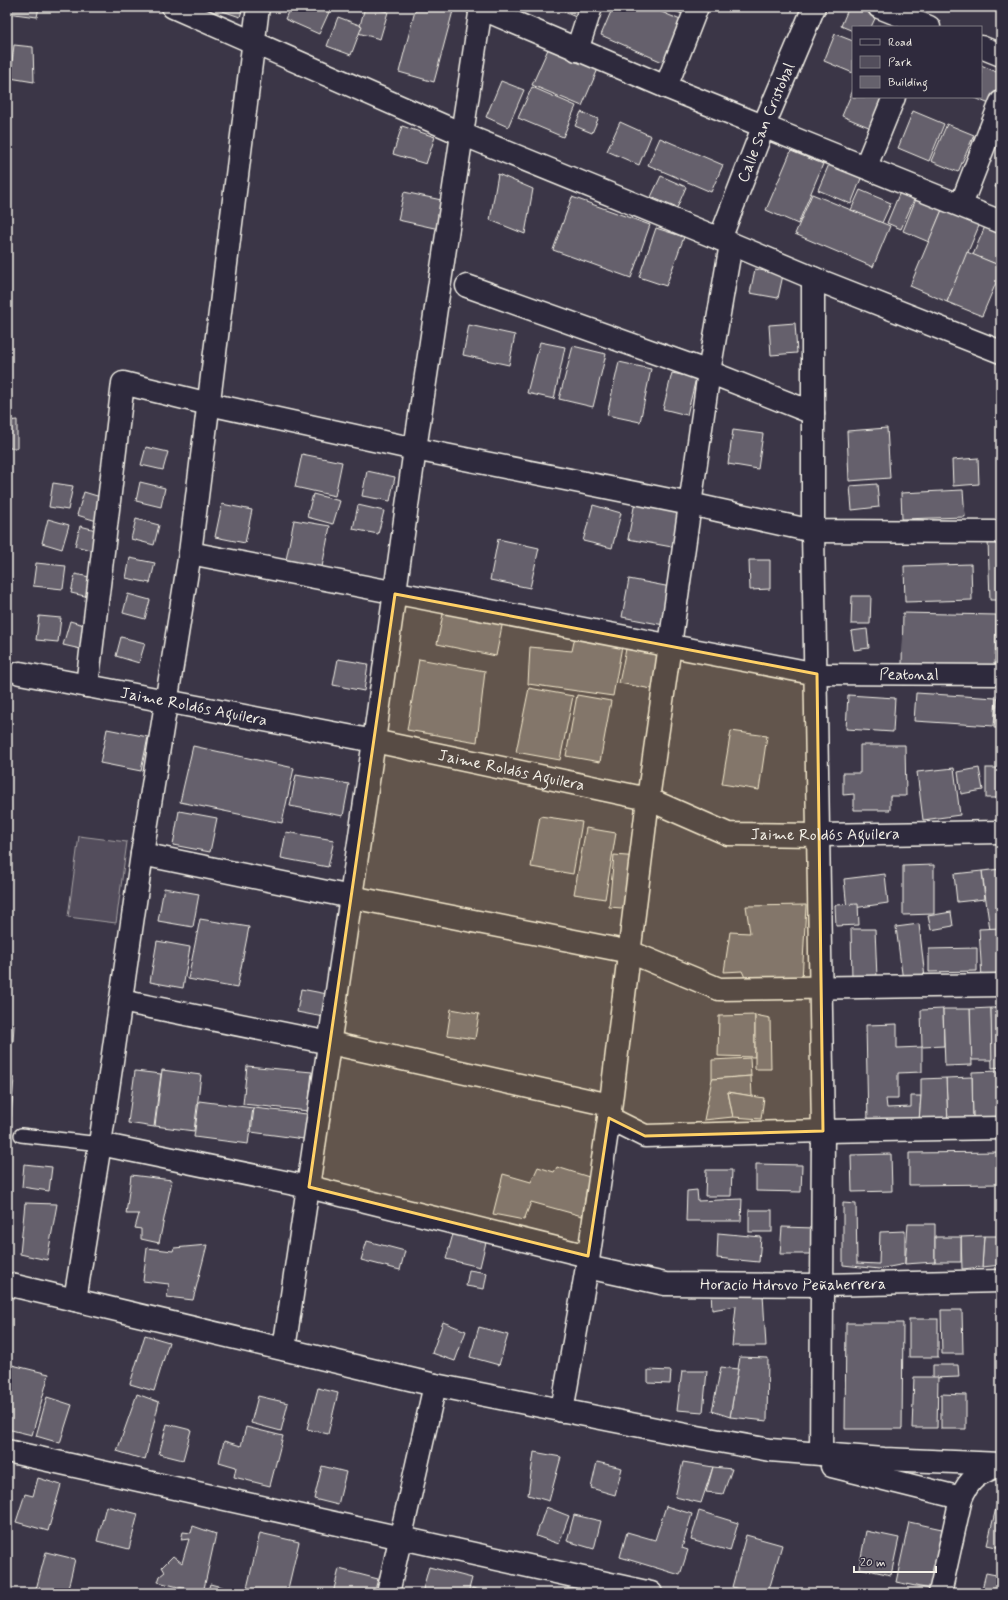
<svg xmlns="http://www.w3.org/2000/svg" width="1008" height="1600" font-family="Mynerve,sans-serif">
<style>
.green{fill:#534e5c;stroke:#a4a0a2}
.building{fill:#65616c;stroke:#f4f1e8}
.lines{fill:none;stroke-linecap:round;stroke-linejoin:round}
.service-casing{stroke:#f4f1e8;stroke-width:16}
.pedestrian-casing{stroke:#f4f1e8;stroke-width:23}
.minor-casing{stroke:#f4f1e8;stroke-width:25}
.service{stroke:#2f2a3d;stroke-width:13}
.pedestrian{stroke:#2f2a3d;stroke-width:20}
.minor{stroke:#2f2a3d;stroke-width:22}
.marked{fill:#ffd166;fill-opacity:0.2;stroke:#ffd166;stroke-width:3;stroke-linejoin:round}
.labels{text-anchor:middle;dominant-baseline:central;stroke-width:3;stroke-linejoin:round;paint-order:stroke}
.street-label{font-size:16px;fill:#f4f1e8;stroke:#2f2a3d}
</style>
<rect width="100%" height="100%" fill="#3b3647"/>
<filter id="ink" filterUnits="userSpaceOnUse"><feTurbulence type="fractalNoise" baseFrequency=".025" numOctaves="2"/><feDisplacementMap in="SourceGraphic" scale="8" xChannelSelector="R" yChannelSelector="G"/><feConvolveMatrix kernelMatrix="1 2 1 2 8 2 1 2 1" color-interpolation-filters="sRGB"/></filter>
<g filter="url(#ink)">
<polygon class="green" points="79,836 127,842 116,923 68,917"/>
<g class="building">
<polygon points="7,7 39,7 37,17 7,13"/>
<polygon points="211,7 243,7 240,17"/>
<polygon points="290,7 324,7 330,10 319,34 285,19"/>
<polygon points="365,7 370,7 388,12 380,39 358,33"/>
<polygon points="416,7 454,7 434,82 399,72"/>
<polygon points="553,7 582,7 578,18"/>
<polygon points="613,7 650,7 685,22 667,64 601,35"/>
<polygon points="665,7 684,7 682,14"/>
<polygon points="849,7 878,7 880,8 871,27 853,27 853,31 841,26"/>
<polygon points="338,17 362,26 351,55 327,46"/>
<polygon points="835,34 853,41 853,73 824,61"/>
<polygon points="14,45 33,47 34,82 10,78"/>
<polygon points="549,47 598,69 582,106 532,85"/>
<polygon points="981,65 1001,74 1001,89 994,106 973,97 981,97"/>
<polygon points="501,81 524,90 508,127 486,117"/>
<polygon points="532,87 576,106 563,137 518,118"/>
<polygon points="853,90 853,97 884,97 871,128 842,116"/>
<polygon points="913,111 944,124 929,161 898,148"/>
<polygon points="581,112 598,119 592,133 575,126"/>
<polygon points="620,122 651,136 639,165 607,151"/>
<polygon points="947,124 974,135 958,172 931,161"/>
<polygon points="402,126 435,137 426,164 393,154"/>
<polygon points="660,138 723,165 711,192 648,165"/>
<polygon points="791,151 823,164 798,224 766,210"/>
<polygon points="830,162 862,176 851,204 818,190"/>
<polygon points="498,174 533,189 525,234 490,220"/>
<polygon points="1001,174 1001,189 995,187"/>
<polygon points="661,176 686,187 677,208 651,197"/>
<polygon points="902,187 917,193 901,229 887,223"/>
<polygon points="860,190 891,203 882,223 851,210"/>
<polygon points="404,192 446,201 439,229 398,220"/>
<polygon points="812,194 890,226 873,267 795,234"/>
<polygon points="918,194 944,205 929,242 903,231"/>
<polygon points="572,197 650,225 631,278 553,250"/>
<polygon points="944,205 981,221 947,302 910,286"/>
<polygon points="986,224 1001,231 1001,266 973,255"/>
<polygon points="656,228 684,237 666,286 639,277"/>
<polygon points="967,252 1001,266 1001,271 982,316 947,302"/>
<polygon points="755,269 783,275 778,298 750,293"/>
<polygon points="795,323 797,353 771,355 769,325"/>
<polygon points="469,325 515,335 509,365 463,355"/>
<polygon points="540,342 565,347 554,399 527,393"/>
<polygon points="573,346 606,354 593,407 559,399"/>
<polygon points="619,362 651,369 640,422 607,415"/>
<polygon points="672,373 696,378 687,415 663,409"/>
<polygon points="17,420 17,448 7,448 7,421"/>
<polygon points="887,428 890,478 849,481 847,431"/>
<polygon points="733,430 763,434 758,469 728,464"/>
<polygon points="146,447 168,452 163,470 141,465"/>
<polygon points="302,454 342,462 335,496 295,487"/>
<polygon points="978,458 979,484 953,486 952,460"/>
<polygon points="367,471 395,477 390,501 362,496"/>
<polygon points="140,482 165,488 161,507 136,501"/>
<polygon points="53,483 73,486 68,510 49,507"/>
<polygon points="877,484 879,507 852,510 850,486"/>
<polygon points="963,490 965,517 902,519 901,493"/>
<polygon points="84,492 107,499 100,522 77,515"/>
<polygon points="313,494 340,501 333,524 307,517"/>
<polygon points="635,502 689,512 683,549 628,539"/>
<polygon points="222,504 252,510 245,543 215,537"/>
<polygon points="358,505 384,511 378,534 353,529"/>
<polygon points="593,505 621,513 612,548 583,541"/>
<polygon points="48,519 69,525 62,549 42,543"/>
<polygon points="136,519 159,525 154,545 131,539"/>
<polygon points="294,520 330,526 321,572 285,565"/>
<polygon points="80,526 104,532 99,552 75,546"/>
<polygon points="498,539 539,548 530,588 490,580"/>
<polygon points="988,541 1001,541 1001,600 990,600"/>
<polygon points="130,558 155,563 150,583 126,578"/>
<polygon points="749,560 770,560 770,589 750,590"/>
<polygon points="36,563 66,566 63,589 33,586"/>
<polygon points="971,564 972,600 905,602 904,566"/>
<polygon points="75,574 99,579 94,598 71,593"/>
<polygon points="629,579 676,588 669,626 622,617"/>
<polygon points="128,594 150,600 145,619 123,613"/>
<polygon points="852,596 871,596 870,624 851,624"/>
<polygon points="444,609 503,621 496,656 437,644"/>
<polygon points="903,613 996,615 995,666 902,664"/>
<polygon points="39,616 61,618 58,642 36,640"/>
<polygon points="70,621 91,627 85,650 63,645"/>
<polygon points="867,629 869,648 854,650 851,631"/>
<polygon points="576,632 622,646 613,696 528,684 530,647 572,651"/>
<polygon points="121,637 145,643 139,663 116,656"/>
<polygon points="626,649 659,655 652,689 619,683"/>
<polygon points="338,659 368,664 364,691 333,685"/>
<polygon points="419,659 485,671 477,742 407,730"/>
<polygon points="529,688 573,696 560,760 516,752"/>
<polygon points="916,693 996,698 994,726 914,721"/>
<polygon points="998,694 1001,694 1001,728 994,728"/>
<polygon points="577,695 611,701 600,762 566,756"/>
<polygon points="848,695 895,698 893,732 846,729"/>
<polygon points="107,729 148,737 141,771 100,763"/>
<polygon points="731,731 767,736 759,790 722,784"/>
<polygon points="860,745 905,745 906,796 890,796 890,810 854,810 854,794 843,795 843,773 860,773"/>
<polygon points="193,746 294,768 282,823 180,802"/>
<polygon points="954,768 960,815 923,820 917,772"/>
<polygon points="979,768 983,790 961,794 958,772"/>
<rect x="986" y="768" width="15" height="30"/>
<polygon points="296,775 349,784 343,816 290,806"/>
<polygon points="179,811 217,818 210,852 173,845"/>
<polygon points="540,816 582,822 573,874 531,867"/>
<polygon points="586,828 616,833 605,899 574,894"/>
<polygon points="286,832 334,840 328,867 281,858"/>
<polygon points="614,855 639,857 634,909 609,907"/>
<polygon points="934,865 934,914 903,915 903,866"/>
<polygon points="1001,869 1001,929 990,930 982,871"/>
<polygon points="982,871 985,899 957,902 954,874"/>
<polygon points="885,874 888,903 847,909 844,879"/>
<polygon points="164,888 199,894 193,927 158,921"/>
<polygon points="858,904 859,925 836,926 835,905"/>
<polygon points="806,905 802,981 748,984 742,971 724,972 730,932 750,933 746,906"/>
<polygon points="951,912 953,926 931,930 928,916"/>
<polygon points="200,919 249,927 237,988 188,979"/>
<polygon points="919,924 925,978 903,981 896,927"/>
<polygon points="1001,928 1001,977 982,978 979,929"/>
<polygon points="851,929 875,929 877,978 852,979"/>
<polygon points="157,941 190,947 183,988 150,982"/>
<polygon points="977,948 977,971 929,972 929,949"/>
<polygon points="301,989 343,997 339,1020 297,1012"/>
<polygon points="991,1008 993,1060 971,1060 970,1009"/>
<polygon points="991,1008 1001,1008 1001,1067 992,1068"/>
<polygon points="451,1009 479,1014 475,1039 447,1035"/>
<polygon points="943,1009 944,1046 922,1047 921,1010"/>
<polygon points="943,1009 970,1009 972,1065 945,1066"/>
<polygon points="755,1015 755,1057 718,1056 719,1016"/>
<polygon points="755,1015 770,1018 771,1069 755,1069"/>
<polygon points="897,1024 897,1048 922,1047 922,1072 898,1073 898,1099 886,1099 887,1108 911,1107 911,1096 921,1096 919,1121 868,1124 866,1025"/>
<polygon points="7,1025 14,1025 13,1042 7,1041"/>
<polygon points="750,1058 751,1076 712,1079 712,1060"/>
<polygon points="247,1066 312,1072 308,1111 243,1104"/>
<polygon points="162,1070 201,1075 194,1131 155,1126"/>
<polygon points="135,1071 161,1074 154,1127 128,1123"/>
<polygon points="1000,1071 1001,1123 973,1123 972,1072"/>
<polygon points="751,1076 752,1096 728,1092 733,1117 704,1120 712,1079"/>
<polygon points="7,1077 14,1078 11,1117 7,1116"/>
<polygon points="972,1077 973,1123 948,1124 946,1078"/>
<polygon points="946,1078 948,1124 919,1121 921,1096 921,1079"/>
<polygon points="728,1092 764,1098 761,1119 733,1117"/>
<polygon points="199,1101 253,1108 248,1144 194,1137"/>
<polygon points="254,1108 307,1114 304,1139 251,1132"/>
<polygon points="1001,1152 1001,1184 909,1185 909,1153"/>
<polygon points="891,1154 892,1191 852,1192 851,1155"/>
<polygon points="24,1164 52,1167 49,1191 22,1187"/>
<polygon points="756,1164 802,1165 801,1192 756,1191"/>
<polygon points="538,1167 554,1172 557,1167 589,1177 582,1216 531,1202 524,1220 493,1214 503,1174 531,1182"/>
<polygon points="706,1170 732,1170 731,1196 705,1196"/>
<polygon points="131,1175 172,1180 159,1243 141,1239 141,1229 135,1228 139,1214 126,1214"/>
<polygon points="697,1190 698,1201 742,1199 741,1221 686,1221 687,1191"/>
<polygon points="25,1203 57,1204 47,1260 20,1254"/>
<polygon points="843,1203 856,1204 857,1263 879,1264 880,1232 905,1231 905,1264 879,1269 843,1265"/>
<rect x="749" y="1210" width="23" height="22"/>
<polygon points="908,1224 935,1224 935,1262 905,1264"/>
<polygon points="782,1227 815,1228 810,1254 780,1254"/>
<polygon points="718,1233 761,1237 759,1262 717,1258"/>
<polygon points="453,1234 486,1242 480,1267 446,1259"/>
<polygon points="984,1236 1001,1236 1001,1265 982,1267"/>
<polygon points="984,1236 982,1267 962,1269 961,1237"/>
<rect x="935" y="1237" width="26" height="25"/>
<polygon points="367,1241 405,1251 400,1270 361,1260"/>
<polygon points="207,1245 193,1300 167,1297 169,1284 143,1281 147,1248 173,1251 174,1248"/>
<polygon points="469,1270 487,1273 484,1289 466,1286"/>
<polygon points="711,1291 763,1294 766,1346 732,1346 736,1306 712,1310"/>
<polygon points="941,1310 962,1310 963,1354 942,1354"/>
<rect x="909" y="1319" width="29" height="38"/>
<polygon points="443,1322 466,1331 455,1361 432,1353"/>
<polygon points="846,1323 903,1323 902,1429 845,1429"/>
<polygon points="479,1327 508,1335 499,1365 470,1357"/>
<polygon points="145,1335 169,1342 154,1391 130,1384"/>
<polygon points="740,1357 768,1358 767,1421 730,1417"/>
<polygon points="8,1364 49,1374 32,1435 7,1429 7,1368"/>
<polygon points="933,1365 958,1365 959,1377 933,1378"/>
<polygon points="721,1367 738,1369 730,1417 712,1411"/>
<polygon points="648,1370 671,1371 670,1384 648,1383"/>
<polygon points="682,1371 707,1371 703,1412 677,1410"/>
<polygon points="914,1377 938,1377 937,1428 912,1428"/>
<polygon points="318,1388 338,1393 328,1434 307,1429"/>
<polygon points="137,1394 159,1402 145,1460 117,1451"/>
<polygon points="941,1394 966,1395 966,1429 941,1429"/>
<polygon points="258,1396 288,1403 281,1431 251,1423"/>
<polygon points="47,1397 72,1405 60,1443 36,1436"/>
<polygon points="167,1424 191,1430 183,1460 159,1454"/>
<polygon points="246,1427 283,1436 270,1486 234,1477 236,1467 219,1462 224,1441 241,1446"/>
<polygon points="534,1452 561,1457 549,1501 528,1495"/>
<polygon points="597,1462 622,1468 615,1495 591,1488"/>
<polygon points="683,1462 713,1467 701,1503 675,1497"/>
<polygon points="322,1466 346,1472 338,1505 314,1499"/>
<polygon points="713,1467 732,1469 723,1494 706,1492"/>
<polygon points="38,1478 61,1485 48,1531 16,1522 25,1494 33,1496"/>
<polygon points="997,1504 1001,1504 1001,1548 987,1545"/>
<polygon points="106,1506 138,1514 129,1549 97,1541"/>
<polygon points="666,1506 692,1514 682,1548 688,1550 680,1575 620,1557 627,1532 655,1540"/>
<polygon points="546,1507 569,1516 559,1544 536,1536"/>
<polygon points="699,1511 738,1523 730,1551 691,1540"/>
<polygon points="574,1515 601,1521 594,1549 567,1541"/>
<polygon points="909,1522 942,1529 930,1589 896,1582"/>
<polygon points="193,1526 216,1534 203,1593 158,1582 160,1576 165,1572 162,1567 173,1556 182,1563 189,1539 181,1540 183,1532 191,1533"/>
<polygon points="866,1531 899,1538 891,1575 859,1568"/>
<polygon points="260,1533 299,1542 287,1593 269,1593 247,1588"/>
<polygon points="746,1535 782,1545 768,1593 755,1593 732,1587"/>
<polygon points="46,1552 75,1559 67,1593 35,1593"/>
<polygon points="429,1567 472,1578 468,1593 422,1593"/>
<polygon points="339,1569 378,1579 374,1593 333,1593"/>
<polygon points="986,1573 1001,1576 1001,1593 981,1593"/>
<polygon points="210,1584 246,1593 207,1593"/>
<polygon points="472,1588 492,1593 470,1593"/>
</g>
<g class="lines">
<g class="service-casing">
<polyline id="service" points="21,1135 100,1144"/>
</g>
<g class="pedestrian-casing">
<g id="pedestrian">
<path id="s1" d="M817 674 1001 675"/>
</g>
</g>
<g class="minor-casing">
<g id="minor">
<polyline points="173,7 462,134 720,239 813,278 1001,352"/>
<polyline points="478,7 666,87 1001,222"/>
<polyline points="879,7 929,27"/>
<polyline points="981,47 1001,55"/>
<polyline points="577,50 591,7"/>
<polyline points="666,87 697,7"/>
<polyline points="866,166 894,97"/>
<polyline points="961,205 1001,102"/>
<path id="s2" d="M720 239 764 125 814 7"/>
<polyline points="813,278 813,531 823,1131 821,1454"/>
<polyline points="467,286 709,372 813,413"/>
<polyline points="190,553 817,674"/>
<path id="s3" d="M20 673 374 741 648 799 728 834 819 835 1001 832"/>
<polyline points="87,686 123,383 209,404 415,449 690,504 813,531 1001,532"/>
<polyline points="142,854 351,897 630,952 719,989 1001,985"/>
<polyline points="121,1001 330,1043 610,1105"/>
<polyline points="609,1118 645,1136 823,1131 1001,1128"/>
<polyline points="100,1144 309,1187 588,1256"/>
<path id="s4" d="M587 1267 665 1284 822 1285 1001 1281"/>
<polyline points="7,1284 435,1385 686,1435 770,1450 884,1459 1001,1464"/>
<polyline points="75,1300 100,1144 142,854 190,553 258,7"/>
<polyline points="284,1349 374,741 415,449 481,7"/>
<polyline points="562,1411 587,1267 609,1118 648,799 709,372 731,244"/>
<polyline points="7,1451 651,1593"/>
<polyline points="832,1466 961,1498"/>
<polyline points="388,1593 435,1385"/>
<path d="M940 1593 961 1498C970 1477 979 1473 1000 1465"/>
</g>
</g>
<use href="#service" class="service"/>
<use href="#pedestrian" class="pedestrian"/>
<use href="#minor" class="minor"/>
</g>
</g>
<path class="marked" d="M395 594 817 674 823 1131 645 1136 609 1118 588 1256 309 1187Z"/>
<g class="labels">
<g class="street-label">
<text stroke="none"><textPath href="#s2" startOffset="125">Calle San Cristobal</textPath></text>
<text stroke="none"><textPath href="#s1" startOffset="92">Peatonal</textPath></text>
<text stroke="none"><textPath href="#s3" startOffset="177">Jaime Roldós Aguilera</textPath></text>
<text stroke="none"><textPath href="#s3" startOffset="501">Jaime Roldós Aguilera</textPath></text>
<text stroke="none"><textPath href="#s3" startOffset="825">Jaime Roldós Aguilera</textPath></text>
<text stroke="none"><textPath href="#s4" startOffset="208">Horacio Hdrovo Peñaherrera</textPath></text>
</g>
</g>
<rect width="1008" height="1600" fill="none" stroke="#2f2a3d" stroke-width="24"/>
<rect x="12" y="12" width="984" height="1576" fill="none" stroke="#f4f1e8" stroke-width="1.5" filter="url(#ink)"/>
<rect x="852" y="26" width="130" height="72" fill="#2f2a3d" stroke="#7e7a81"/>
<rect x="860" y="39" width="20" height="6" fill="#2f2a3d" stroke="#7e7a81"/>
<text x="888" y="46" font-size="12" fill="#f4f1e8">Road</text>
<rect x="860" y="56" width="20" height="12" fill="#534e5c" stroke="#7e7a81"/>
<text x="888" y="66" font-size="12" fill="#f4f1e8">Park</text>
<rect x="860" y="76" width="20" height="12" fill="#65616c" stroke="#7e7a81"/>
<text x="888" y="86" font-size="12" fill="#f4f1e8">Building</text>
<path d="M854 1566v6h82v-6" fill="none" stroke="#f4f1e8" stroke-width="2"/>
<text x="860" y="1566" font-size="12" fill="#f4f1e8" stroke="#2f2a3d" stroke-width="3" paint-order="stroke">20 m</text>
</svg>
